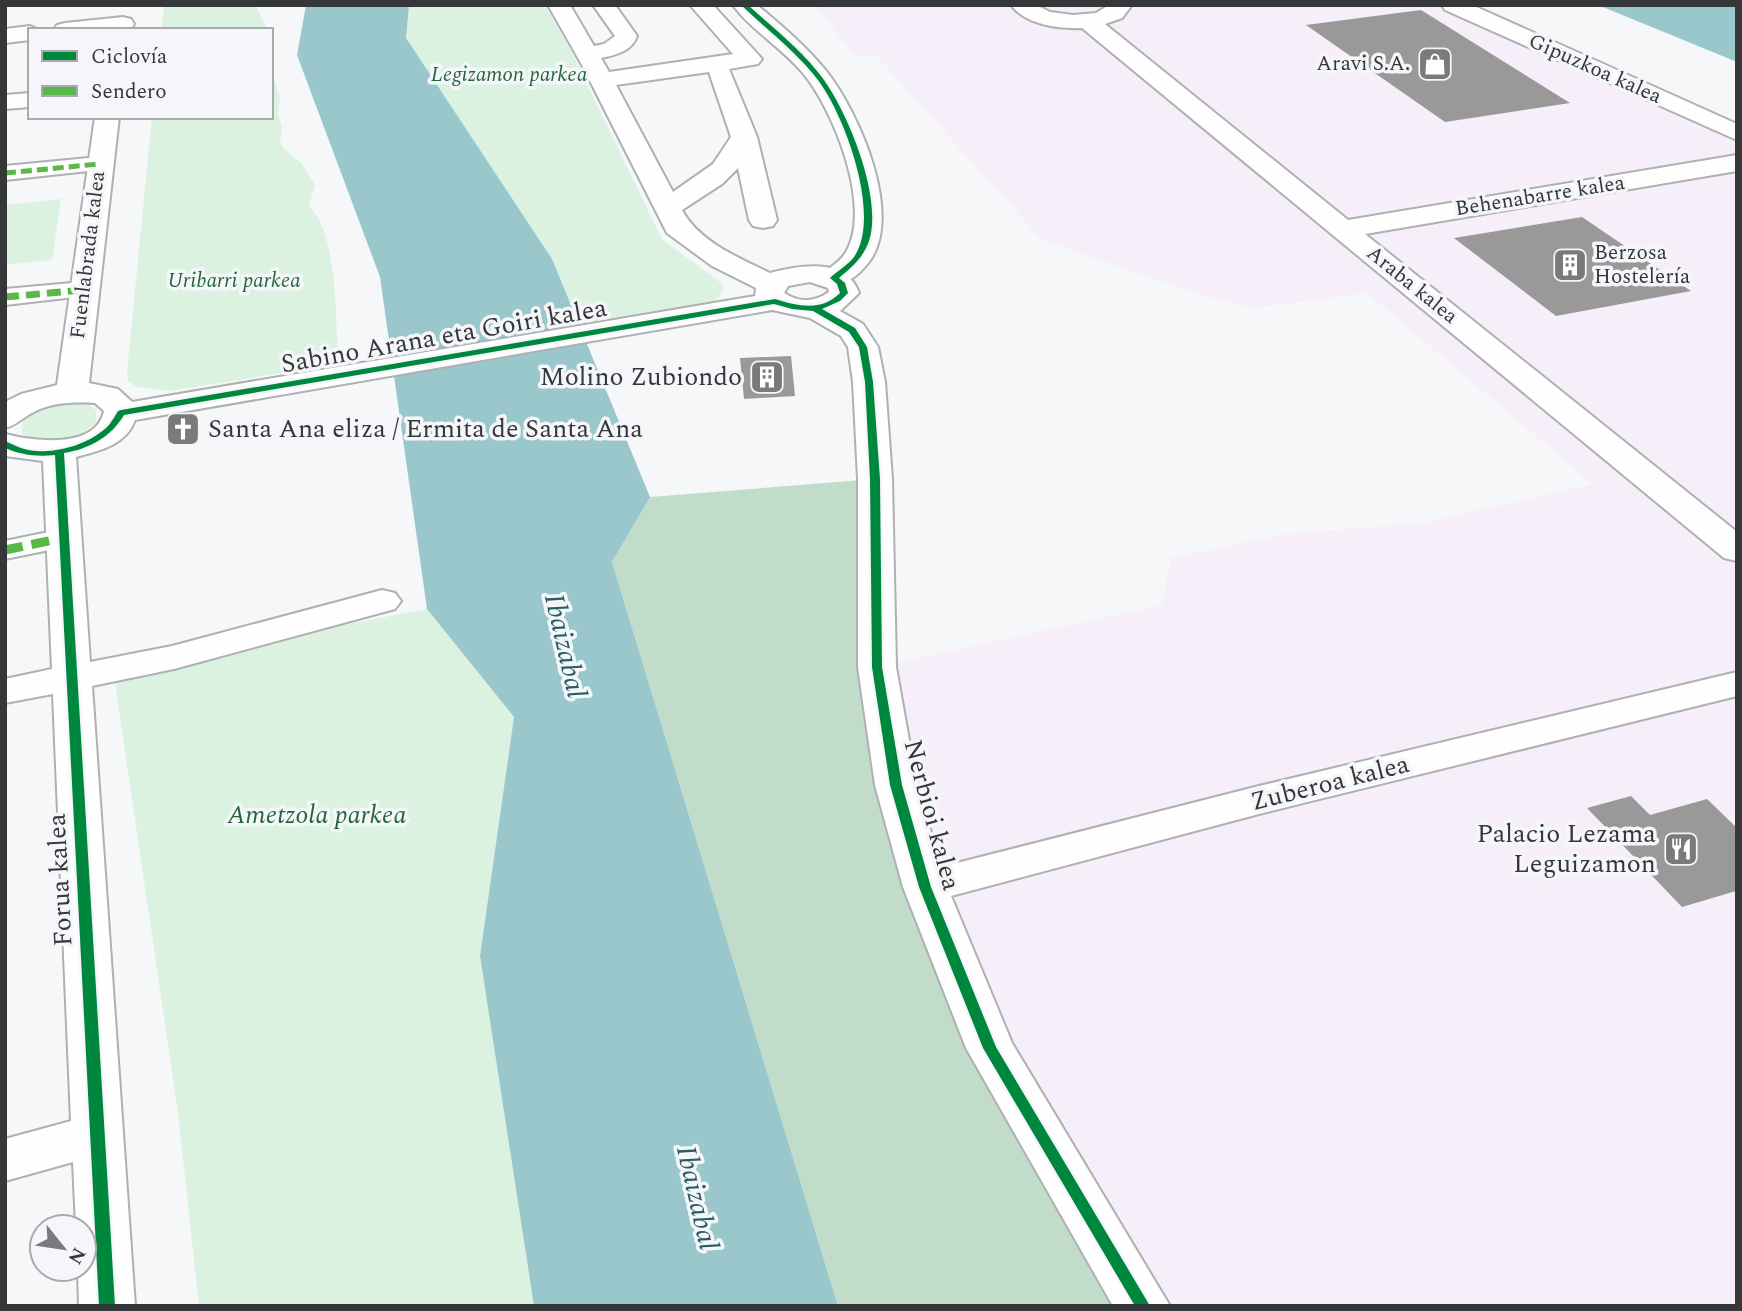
<svg xmlns="http://www.w3.org/2000/svg" width="1742" height="1311" font-family="Spectral,serif">
<style>
.industrial{fill:#f6eef8}
.green{fill:#dbf2e1}
.forest{fill:#c2dcca}
.water{fill:#99c7cc}
.building{fill:#99999a}
.lines{fill:none;stroke-linecap:round;stroke-linejoin:round}
.pedestrian-casing{stroke:#aeb0b1;stroke-width:4}
.minor-casing{stroke:#aeb0b1;stroke-width:4}
.tertiary-casing{stroke:#aeb0b1;stroke-width:4}
.pedestrian{fill:#fefefe;fill-rule:evenodd}
.minor{fill:#fefefe;fill-rule:evenodd}
.tertiary{fill:#fefefe;fill-rule:evenodd}
.quiet-far2{stroke:#58b947;stroke-width:5;stroke-dasharray:11 5;stroke-linecap:butt}
.quiet-far1{stroke:#58b947;stroke-width:7;stroke-dasharray:14 7;stroke-linecap:butt}
.quiet{stroke:#58b947;stroke-width:9;stroke-dasharray:18 9;stroke-linecap:butt}
.cycleway-casing{stroke:#f4f6fa;stroke-width:5}
.cycleway{fill:#00873e;fill-rule:evenodd}
.labels{text-anchor:middle;dominant-baseline:central;stroke-width:7;stroke-linejoin:round;paint-order:stroke}
.far-poi-label{font-size:21px;fill:#363739;stroke:#f4f6fa;text-anchor:end}
.far-street-label{font-size:21px;fill:#363739;stroke:#f4f6fa}
.far-park-label{font-size:21px;font-style:italic;fill:#25673c;stroke:#f4f6fa}
.street-label{font-size:26px;fill:#363739;stroke:#f4f6fa}
.poi-label{font-size:26px;fill:#363739;stroke:#f4f6fa;text-anchor:end}
.park-label{font-size:26px;font-style:italic;fill:#25673c;stroke:#f4f6fa}
.water-label{font-size:28px;font-style:italic;fill:#275e63;stroke:#f4f6fa}
</style>
<rect width="100%" height="100%" fill="#f5f7f9"/>
<polygon class="industrial" points="815,5 1453,5 1737,133 1737,1306 1143,1306 990,1048 877,667 1162,605 1171,558 1287,534 1422,523 1593,484 1367,293 1253,308 1214,299 1042,240 876,55 856,57"/>
<g class="green">
<polygon points="164,5 255,5 266,26 263,30 162,30"/>
<polygon points="409,5 545,5 573,55 662,239 724,285 720,296 710,305 583,333 406,38"/>
<path d="M271 68 280 98 278 113 282 128 280 139 283 148 301 163 315 185 309 206C338 232 336 326 338 364L170 391 137 387 128 381 127 372 152 117H271Z"/>
<polygon points="61,199 52,260 5,265 5,205"/>
<path d="M67 403 90 406 96 410V422C79 440 43 449 22 433L23 421C36 409 50 405 67 403Z"/>
<polygon points="427,609 514,717 480,956 534,1306 199,1306 178,1113 113,669"/>
</g>
<polygon class="forest" points="875,479 877,667 925,887 1156,1306 838,1306 612,562 650,497"/>
<g class="water">
<polygon points="306,5 409,5 406,38 552,259 650,497 612,562 838,1306 534,1306 480,956 514,717 427,609 380,277 297,55"/>
<polygon points="1598,5 1737,5 1737,62"/>
</g>
<g class="building">
<polygon points="1421,10 1570,103 1445,122 1306,25"/>
<polygon points="1582,217 1691,291 1556,316 1454,238"/>
<polygon points="791,356 795,396 744,399 740,358"/>
<polygon points="1631,796 1650,815 1707,799 1737,828 1736,891 1682,907 1587,808"/>
</g>
<g class="lines">
<g class="pedestrian-casing">
<g id="pedestrian">
<polygon points="99,157 107,159 110,164 107,169 5,180 5,166"/>
<polygon points="83,282 92,285 96,290 92,295 5,305 5,289"/>
<polygon points="63,529 74,531 78,538 74,545 5,559 5,541"/>
</g>
</g>
<g class="minor-casing">
<g id="minor">
<path d="M548 5H570L594 46 604 44 615 36 593 5H615L637 36C632 51 616 55 601 58L609 72 733 54 690 5H713L762 59 758 64 729 69 757 137 777 220 773 226 763 228 753 226 749 220 738 168 722 184 682 210C698 241 739 258 770 273 799 265 847 257 859 293L840 311 863 324 878 347 885 382 892 479 896 667 917 785 941 867 1259 786 1737 672V696L1259 814 951 896 1012 1043 1170 1306H1113L966 1048 903 887 875 785 858 667V479L853 382 848 347 841 336 810 318 772 310 135 420C126 445 99 451 76 457L90 662 172 646 382 590 395 593 401 601 395 609 174 669 92 686 135 1306H79L78 1269H84V1227H76L73 1162 5 1181V1139L71 1121 53 694 5 703V679L52 669 43 461 5 456V434C33 441 96 450 104 411L95 403C75 402 53 402 34 412 23 417 17 425 5 428V402L21 394 57 385 95 117H119L89 383 118 389 132 402 755 296 756 288 712 266 667 233 582 65ZM709 72 731 137 713 164 673 192 616 85ZM810 282 828 288 829 292C815 302 799 303 784 293L788 286Z"/>
<path d="M1011 5H1036L1050 12 1073 15 1096 13 1109 5H1132L1122 18 1105 24 1348 220 1737 155V171L1365 234 1737 532V561L1724 558 1082 28C1059 29 1026 25 1011 5Z"/>
<polygon points="1442,5 1472,5 1737,124 1737,140 1445,10"/>
<polygon points="123,17 131,19 134,24 131,29 54,30 57,25 65,23"/>
<polygon points="30,26 39,30 30,30 30,40 5,43 5,29"/>
<polygon points="30,93 30,107 5,109 5,95"/>
</g>
</g>
<g class="tertiary-casing">
<path id="tertiary" d="M733 5H757C782 26 807 47 827 72 859 113 904 215 869 262 857 277 842 289 824 284L820 278C827 268 840 263 846 252 873 207 833 108 802 72 783 49 749 28 733 5Z"/>
</g>
<use href="#pedestrian" class="pedestrian"/>
<use href="#minor" class="minor"/>
<use href="#tertiary" class="tertiary"/>
<polyline class="quiet-far2" points="5,173 99,164"/>
<polyline class="quiet-far1" points="5,297 83,290"/>
<polyline class="quiet" points="5,550 63,538"/>
<g class="cycleway-casing">
<path id="cycleway" d="M741 5H748C774 29 803 51 824 80 849 115 883 199 869 241 863 258 852 267 839 278L845 283 848 293 840 301 822 309 855 328 867 347 873 382 880 479 882 667 902 785 931 887 996 1047 1150 1306H1135L983 1048 919 887 890 785 872 667 870 479 865 382 859 347 849 332 813 311 792 309 774 304 124 415C111 437 89 449 64 453L115 1306H99L55 455C37 457 21 455 5 448V441C10 443 15 446 21 448 48 457 89 446 109 425 112 421 115 416 118 411L121 410 775 299C798 306 821 312 840 293L837 284 830 278C837 271 848 265 854 257 882 216 845 116 818 80 796 51 767 30 741 5Z"/>
</g>
<use href="#cycleway" class="cycleway"/>
</g>
<defs>
<g id="shop-square" transform="scale(1.75)"><rect x="-9" y="-9" width="18" height="18" rx="4" fill="#797a7c" stroke="#f4f6fa"/><path d="M-5-2.5h2.3a2.7 3.5 0 0 1 5.4 0H5L5.5 6h-11ZM-1.5-2.5h3a1.5 2.3 0 0 0-3 0Z" fill="#fff"/></g>
<g id="building-square" transform="scale(1.75)"><rect x="-9" y="-9" width="18" height="18" rx="4" fill="#797a7c" stroke="#f4f6fa"/><path d="M-4-6H4V6H1V3H-1V6H-4ZM-2.5-4.3h1.7v1.8h-1.7ZM.8-4.3h1.7v1.8H.8ZM-2.5-1h1.7V.8h-1.7ZM.8-1h1.7V.8H.8Z" fill="#fff"/></g>
<g id="church-square" transform="scale(1.75)"><rect x="-9" y="-9" width="18" height="18" rx="4" fill="#797a7c" stroke="#f4f6fa"/><path d="M-1.2-6h2.4v3.5h3.3v2.4h-3.3V6h-2.4V-.1h-3.3v-2.4h3.3Z" fill="#fff"/></g>
<g id="restaurant-square" transform="scale(1.75)"><rect x="-9" y="-9" width="18" height="18" rx="4" fill="#797a7c" stroke="#f4f6fa"/><path d="M-5-6h1v4h1v-4h1v4h1v-4h1v5L-1.5 .5V6h-2V.5L-5-1ZM5-6V6H3V1.5H1.5Q1.5-4 5-6Z" fill="#fff"/></g>
</defs>
<g fill-rule="evenodd">
<use href="#shop-square" x="1435" y="64"/>
<use href="#building-square" x="1570" y="265"/>
<use href="#building-square" x="767" y="377"/>
<use href="#church-square" x="183" y="429"/>
<use href="#restaurant-square" x="1681" y="849"/>
</g>
<g class="labels">
<g class="far-poi-label">
<text x="1410" y="64">Aravi S.A.</text>
<text x="1594" y="253" text-anchor="start">Berzosa<tspan x="1594" dy="24">Hostelería</tspan></text>
</g>
<g class="far-street-label">
<text transform="translate(1595 69) rotate(24)">Gipuzkoa kalea</text>
<text transform="translate(1540 196) rotate(-9)">Behenabarre kalea</text>
<text transform="translate(88 255) rotate(-83)">Fuenlabrada kalea</text>
<text transform="translate(1412 285) rotate(39)">Araba kalea</text>
</g>
<g class="far-park-label">
<text x="509" y="75">Legizamon parkea</text>
<text x="234" y="281">Uribarri parkea</text>
</g>
<g class="street-label">
<text transform="translate(444 336) rotate(-10)">Sabino Arana eta Goiri kalea</text>
<text transform="translate(1330 783) rotate(-14)">Zuberoa kalea</text>
<text transform="translate(932 815) rotate(75)">Nerbioi kalea</text>
<text transform="translate(60 880) rotate(-93)">Forua kalea</text>
</g>
<g class="poi-label">
<text x="742" y="377">Molino Zubiondo</text>
<text x="208" y="429" text-anchor="start">Santa Ana eliza / Ermita de Santa Ana</text>
<text x="1656" y="834">Palacio Lezama<tspan x="1656" dy="30">Leguizamon</tspan></text>
</g>
<g class="park-label">
<text x="317" y="815">Ametzola parkea</text>
</g>
<g class="water-label">
<text transform="translate(565 646) rotate(77)">Ibaizabal</text>
<text transform="translate(697 1198) rotate(77)">Ibaizabal</text>
</g>
</g>
<rect width="1742" height="1311" fill="none" stroke="#363739" stroke-width="14"/>
<rect x="28" y="28" width="245" height="91" fill="#f4f6fa" stroke="#a8aaad" stroke-width="2"/>
<rect x="42" y="51" width="35" height="10" fill="#00873e" stroke="#a8aaad" stroke-width="2"/>
<text x="91" y="63" font-size="21" fill="#363739">Ciclovía</text>
<rect x="42" y="86" width="35" height="10" fill="#58b947" stroke="#a8aaad" stroke-width="2"/>
<text x="91" y="98" font-size="21" fill="#363739">Sendero</text>
<g transform="translate(63 1248) rotate(120)"><circle r="33" fill="#f4f6fa" stroke="#a8aaad" stroke-width="2"/>
<path d="M0-5L12 26L0 18L-12 26Z" fill="#797a7c"/>
<text y="-10" font-size="19" font-weight="bold" text-anchor="middle" fill="#363739">N</text>
</g>
</svg>
